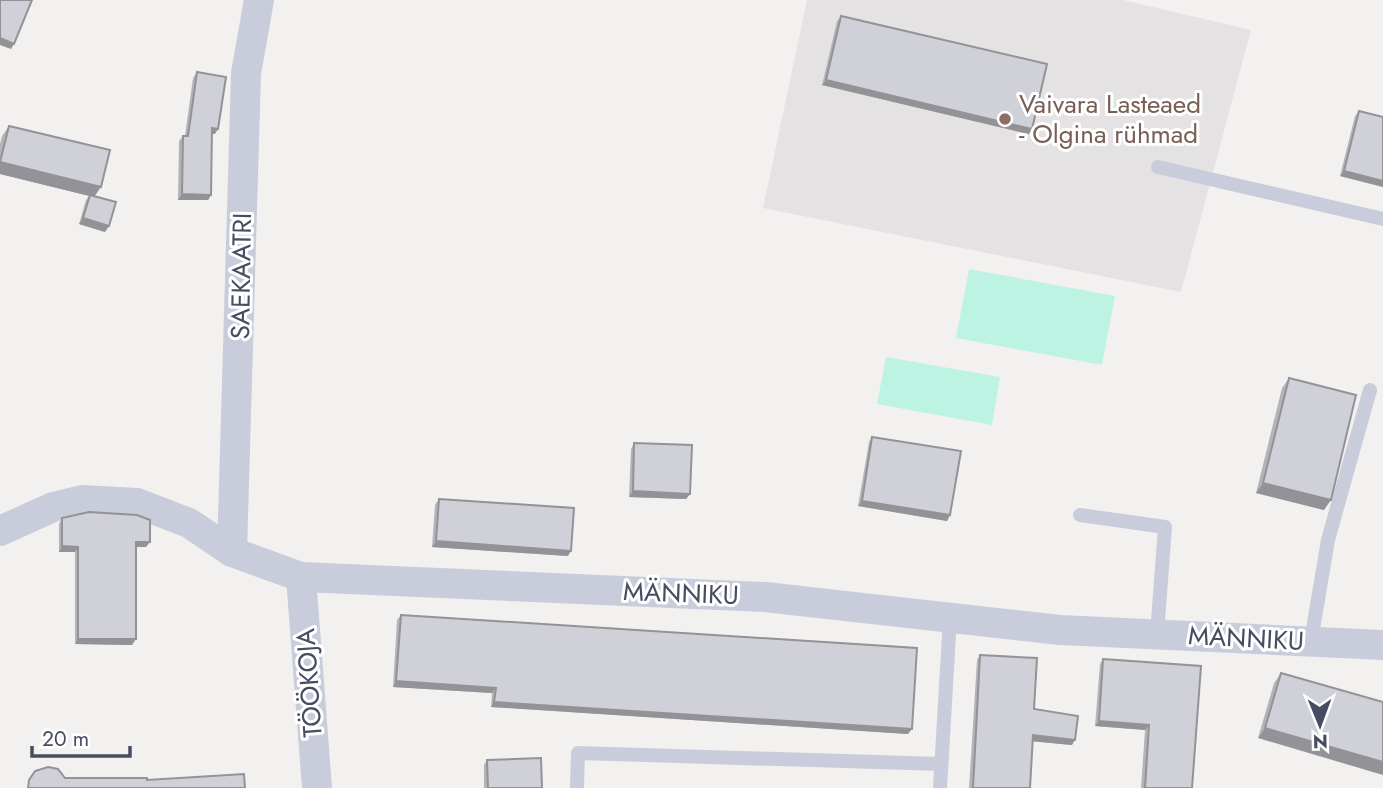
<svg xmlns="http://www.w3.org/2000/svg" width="1383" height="788" font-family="Jost,sans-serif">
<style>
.education{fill:#e4e2e2}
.pitch{fill:#bdf3e3}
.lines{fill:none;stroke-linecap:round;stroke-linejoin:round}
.lane{stroke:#c9cddb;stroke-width:14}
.street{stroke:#c9cddb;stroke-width:30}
.wall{fill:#b3b4ba}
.shaded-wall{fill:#929297}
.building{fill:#d0d1d8;stroke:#929297;stroke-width:2}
.education-dot{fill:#8d6e63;stroke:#fff;stroke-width:2.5}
.labels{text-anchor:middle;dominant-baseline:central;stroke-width:6;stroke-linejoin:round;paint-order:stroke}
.education-label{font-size:26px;fill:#785e54;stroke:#fff;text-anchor:start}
.street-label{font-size:26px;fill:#474c60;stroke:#fff}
</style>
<rect width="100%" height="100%" fill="#f3f1f0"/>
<polygon class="education" points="807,0 1123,0 1251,30 1181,292 763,208"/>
<g class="pitch">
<polygon points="969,269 1115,296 1102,365 956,338"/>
<polygon points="886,357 1000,377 992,425 877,404"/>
</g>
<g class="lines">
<g class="lane">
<polyline points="1158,167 1383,219"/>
<polyline points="1080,515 1165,527 1157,634"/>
<polyline points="1311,641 1328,540 1370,390"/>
<polyline points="577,788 578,753 941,764"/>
<polyline points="940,788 950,618"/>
</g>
<g class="street">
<polyline points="0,531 53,507 82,500 137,503 189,523 232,552 301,577 765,597 1060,630 1383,645"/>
<polyline points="232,552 246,73 259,0"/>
<polyline points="301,577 317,788"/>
</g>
</g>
<g class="wall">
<polygon points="841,16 1032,129 1029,134 822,85 837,21"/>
<polygon points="197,72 215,134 212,134 211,195 208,200 178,200 179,141 183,136 185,136 193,78"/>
<polygon points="1359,111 1383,117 1383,187 1340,176 1355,116"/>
<polygon points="9,126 95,196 105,232 79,224 86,200 89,196 0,174 0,144 2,136"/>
<polygon points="1289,378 1324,510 1256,493 1282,388"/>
<polygon points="872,437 950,515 947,521 858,506 869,442"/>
<polygon points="634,443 690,494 686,499 629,497 631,449"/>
<polygon points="439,499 568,556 432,547 435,505"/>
<polygon points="62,518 146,547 136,547 132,645 75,644 75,552 59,552 59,524"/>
<polygon points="401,615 908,734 491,707 492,693 393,687 397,620"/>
<polygon points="980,655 1072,745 1032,741 1030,788 969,788 977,660"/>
<polygon points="1103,659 1192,788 1141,788 1145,730 1095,726 1100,664"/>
<polygon points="1281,673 1383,702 1258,738 1274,683"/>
<polygon points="487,760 542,788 484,788 484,765"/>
</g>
<g class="shaded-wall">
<polygon points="0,38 14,44 11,49 0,45"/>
<polygon points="826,80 1032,129 1029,134 822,85"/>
<polygon points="212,128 218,129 215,134 209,133"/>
<polygon points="0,162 101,187 94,197 0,174"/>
<polygon points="1344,171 1383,181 1383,187 1340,176"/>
<polygon points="182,194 211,195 208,200 178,200"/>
<polygon points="83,218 109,226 105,232 79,224"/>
<polygon points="1263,483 1331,500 1324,510 1256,493"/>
<polygon points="633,491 690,494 686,499 629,497"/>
<polygon points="862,501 950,515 947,521 858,506"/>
<polygon points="436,541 571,551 568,556 432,547"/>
<polygon points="136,542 150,542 146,547 132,547"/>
<polygon points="62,546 78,547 75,552 59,552"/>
<polygon points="78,639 136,639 132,645 75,644"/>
<polygon points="396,681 496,688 492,693 393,687"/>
<polygon points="494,702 912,729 908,734 491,707"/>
<polygon points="1099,721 1149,725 1145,730 1095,726"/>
<polygon points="1265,728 1383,762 1383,775 1258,738"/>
<polygon points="1033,735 1075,740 1072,745 1029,741"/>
</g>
<g class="building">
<polygon points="0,0 32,0 14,44 0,38"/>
<polygon points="841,16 1047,64 1032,129 826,80"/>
<polygon points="197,72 226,77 218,129 212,128 211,195 182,194 183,136 188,136"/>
<polygon points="1359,111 1383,117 1383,181 1344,171"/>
<polygon points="9,126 110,150 101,187 0,162"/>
<polygon points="90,195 116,202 109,226 83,218"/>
<polygon points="1289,378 1356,395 1331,500 1263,483"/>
<polygon points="872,437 961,451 950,515 862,501"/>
<polygon points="634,443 692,445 690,494 633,491"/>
<polygon points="439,499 574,508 571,551 436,541"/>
<polygon points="89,512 137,515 150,520 150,542 136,542 136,639 78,639 78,547 62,546 62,518"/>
<polygon points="401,615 917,648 912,729 494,702 496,688 396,681"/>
<polygon points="980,655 1037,658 1034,709 1078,716 1075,740 1033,735 1030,788 973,788"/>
<polygon points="1103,659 1201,666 1192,788 1145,788 1149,725 1099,721"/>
<polygon points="1281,673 1383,702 1383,762 1265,728"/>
<polygon points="541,758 542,788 488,788 487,760"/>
<polygon points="48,767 58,769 65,778 147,778 147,780 244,774 245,788 28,788 29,780 35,771"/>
</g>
<circle class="education-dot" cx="1005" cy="119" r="7"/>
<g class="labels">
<g class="education-label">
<text x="1019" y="104">Vaivara Lasteaed<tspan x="1019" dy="30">- Olgina rühmad</tspan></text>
</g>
<g class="street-label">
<text transform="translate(241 276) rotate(-89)">SAEKAATRI</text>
<text transform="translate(681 593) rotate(2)">MÄNNIKU</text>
<text transform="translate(1246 638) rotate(3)">MÄNNIKU</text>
<text transform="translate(309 683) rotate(-94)">TÖÖKOJA</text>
</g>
</g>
<g transform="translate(1320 725) rotate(179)" stroke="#ffffff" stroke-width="5" paint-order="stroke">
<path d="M0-5L12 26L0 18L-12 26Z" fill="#474c60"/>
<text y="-10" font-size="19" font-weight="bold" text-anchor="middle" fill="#474c60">N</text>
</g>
<path d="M32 746v10h98v-10" fill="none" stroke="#474c60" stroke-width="3.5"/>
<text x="42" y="746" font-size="21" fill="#474c60" stroke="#ffffff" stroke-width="5" paint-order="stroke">20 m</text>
</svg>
